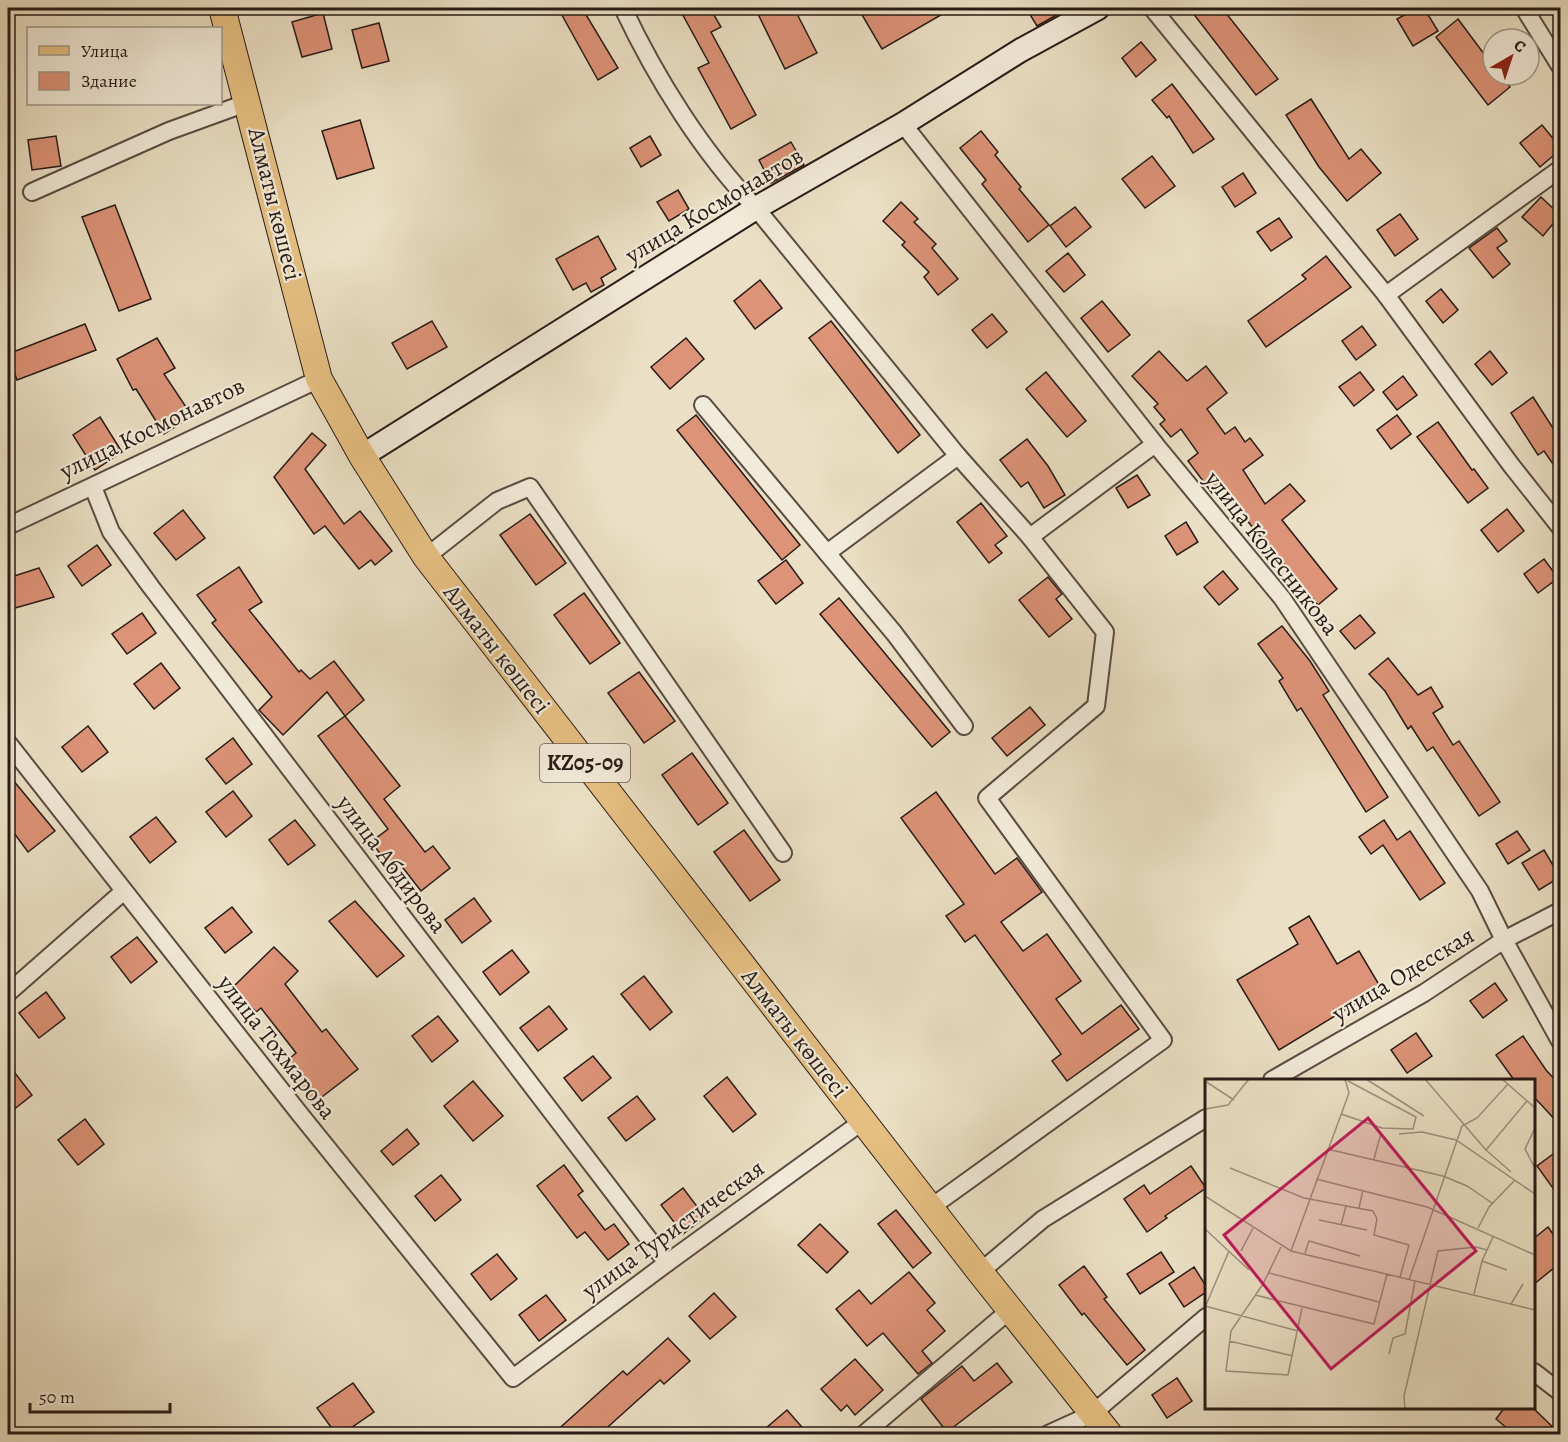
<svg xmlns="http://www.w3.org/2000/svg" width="1568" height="1442" font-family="Alegreya,serif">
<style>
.building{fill:#dc9377;stroke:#281b16;stroke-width:1.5}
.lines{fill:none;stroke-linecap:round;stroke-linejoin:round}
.street-casing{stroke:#594c42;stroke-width:20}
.secondary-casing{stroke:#281b16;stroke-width:26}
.primary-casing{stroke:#281b16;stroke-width:28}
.street{stroke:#f2ebd9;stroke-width:16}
.secondary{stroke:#f2ebd9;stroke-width:22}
.primary{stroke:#e6c082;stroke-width:26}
.labels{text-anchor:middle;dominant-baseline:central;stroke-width:4.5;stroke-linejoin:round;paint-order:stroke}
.shield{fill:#f2ebd9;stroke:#655950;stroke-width:1.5}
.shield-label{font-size:22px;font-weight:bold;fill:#281b16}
.street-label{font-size:24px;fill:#281b16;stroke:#f2ebd9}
.inset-road{fill:none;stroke:#9d917f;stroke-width:1.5}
.view{fill:#c2185b;fill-opacity:0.15;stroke:#c2185b;stroke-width:3}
.inset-edge{fill:none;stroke:#281b16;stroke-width:3}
</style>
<rect width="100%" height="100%" fill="#ebe0c5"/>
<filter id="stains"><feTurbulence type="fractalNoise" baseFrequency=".00333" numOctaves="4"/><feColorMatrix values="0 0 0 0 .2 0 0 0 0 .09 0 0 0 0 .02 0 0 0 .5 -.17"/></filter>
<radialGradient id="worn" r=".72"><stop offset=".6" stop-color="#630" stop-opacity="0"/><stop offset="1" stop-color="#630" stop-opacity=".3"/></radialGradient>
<g class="building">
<polygon points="558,8 582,8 618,68 598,80"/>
<polygon points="679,8 710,8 721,27 711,32 756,115 731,129 698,68 709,63"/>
<polygon points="755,8 794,8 817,53 785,69"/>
<polygon points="858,8 953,8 882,49"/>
<polygon points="1026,8 1069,8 1037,26"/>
<polygon points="1189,8 1222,8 1278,79 1256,95"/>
<polygon points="1417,8 1424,8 1438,31 1413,46 1397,19"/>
<polygon points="323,13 332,49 302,57 292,22"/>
<polygon points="1458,19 1493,66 1493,75 1500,75 1510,87 1488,105 1436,37"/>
<polygon points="379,23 389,61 362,68 352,30"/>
<polygon points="1141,42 1156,60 1136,77 1122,58"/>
<polygon points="1172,84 1214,139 1193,153 1169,116 1167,118 1152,100"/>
<polygon points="1311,99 1349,159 1361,149 1381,173 1347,201 1319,167 1286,115"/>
<polygon points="360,120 374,168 337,179 322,131"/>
<polygon points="1542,125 1560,147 1560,150 1540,167 1520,143"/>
<polygon points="981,131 998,152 995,155 1021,187 1019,189 1049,225 1028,242 982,184 986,180 960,148"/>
<polygon points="56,136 61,166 32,170 28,140"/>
<polygon points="650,136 661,155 641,167 630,148"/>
<polygon points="791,142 804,165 771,183 759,160"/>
<polygon points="1152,156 1175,186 1145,208 1122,179"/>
<polygon points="1243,173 1256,193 1235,207 1222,187"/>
<polygon points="678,190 689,209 669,221 657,202"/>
<polygon points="1541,197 1560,215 1543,236 1522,217"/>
<polygon points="901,202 918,219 914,222 936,244 932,248 958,279 938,295 924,277 929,272 902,245 905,242 883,221"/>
<polygon points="115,205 151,299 119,311 82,217"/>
<polygon points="1075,207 1091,227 1066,247 1050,226"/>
<polygon points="1400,214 1418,239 1395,256 1377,230"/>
<polygon points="1279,218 1292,237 1271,251 1257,232"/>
<polygon points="1497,228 1507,241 1497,248 1510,264 1493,278 1469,248"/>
<polygon points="598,236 616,269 601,278 604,285 591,292 586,283 573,290 556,259"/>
<polygon points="1068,253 1085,275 1064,292 1046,271"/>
<polygon points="1326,256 1351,287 1266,347 1248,321 1306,279 1302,275"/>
<polygon points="760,280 782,308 755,329 734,301"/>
<polygon points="1441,289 1458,310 1443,323 1426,301"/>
<polygon points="1102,301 1130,335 1108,352 1081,318"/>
<polygon points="992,314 1007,332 987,348 972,330"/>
<polygon points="432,321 447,347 407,369 392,343"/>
<polygon points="831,321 920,435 898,453 809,338"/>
<polygon points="85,324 96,350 17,380 8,354"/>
<polygon points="1362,326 1376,345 1356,360 1342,341"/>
<polygon points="157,338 175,368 164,374 192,416 164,434 136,389 133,390 117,359"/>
<polygon points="686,338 704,359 670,389 651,367"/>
<polygon points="1159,351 1187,381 1206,366 1227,393 1207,409 1225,434 1235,427 1245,442 1250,438 1263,455 1243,470 1265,504 1290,484 1305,501 1282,520 1337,589 1318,605 1239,511 1222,485 1212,493 1188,461 1198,453 1181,429 1171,437 1160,424 1165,420 1154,407 1158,404 1132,376"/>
<polygon points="1490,351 1507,373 1492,385 1475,364"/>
<polygon points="1046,372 1086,421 1067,437 1026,389"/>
<polygon points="1360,372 1374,390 1354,406 1339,387"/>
<polygon points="1403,376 1417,395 1397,410 1383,392"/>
<polygon points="1533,397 1560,439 1560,474 1544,451 1538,455 1511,413"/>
<polygon points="696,415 800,545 782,560 677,430"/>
<polygon points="1397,415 1411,434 1391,449 1377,430"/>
<polygon points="100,417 122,452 95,470 73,435"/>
<polygon points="1438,422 1472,470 1474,469 1488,488 1468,503 1417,437"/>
<polygon points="312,433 326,445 305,469 344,524 360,511 392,551 375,565 371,560 359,569 325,526 314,534 274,477"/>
<polygon points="1027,439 1048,466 1065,495 1044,508 1028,482 1021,487 1000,460"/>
<polygon points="1137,475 1150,495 1128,508 1116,488"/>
<polygon points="981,503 1007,536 995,545 1002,553 989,563 957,522"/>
<polygon points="1507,509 1524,531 1498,552 1481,530"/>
<polygon points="183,510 205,538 176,560 154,533"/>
<polygon points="530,514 566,563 536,585 500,535"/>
<polygon points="1186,522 1198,542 1177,555 1165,536"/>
<polygon points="97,545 111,565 82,586 68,566"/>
<polygon points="1544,559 1558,578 1538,593 1524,574"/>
<polygon points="786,560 803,583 776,604 758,581"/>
<polygon points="239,567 262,602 249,610 299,672 301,670 310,679 334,661 364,700 345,716 327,692 283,735 259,710 272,697 212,623 216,620 197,595"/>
<polygon points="39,568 54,597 8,610 8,578"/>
<polygon points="1223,571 1238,589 1219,605 1204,587"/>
<polygon points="1048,577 1062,594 1056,599 1072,619 1049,637 1019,600"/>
<polygon points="584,593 620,643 590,664 554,615"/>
<polygon points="839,598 950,732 932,747 820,614"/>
<polygon points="142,613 156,633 127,654 112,634"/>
<polygon points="1360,615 1375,633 1355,649 1340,631"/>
<polygon points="1282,626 1310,661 1329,691 1323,695 1388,797 1366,812 1301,708 1297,711 1279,681 1283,678 1258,644"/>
<polygon points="1388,658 1418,695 1431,687 1443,707 1433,713 1453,745 1459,741 1500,802 1479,816 1433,747 1427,751 1411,726 1408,729 1385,691 1369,674"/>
<polygon points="161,663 180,688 154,709 134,684"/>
<polygon points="639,672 675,721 644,743 608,693"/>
<polygon points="1030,707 1045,725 1007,756 992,738"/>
<polygon points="345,716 400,786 384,799 425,852 433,846 450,868 421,891 400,864 393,870 371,842 388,829 318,736"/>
<polygon points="88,726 108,752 82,772 62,747"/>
<polygon points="233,738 252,764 226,784 206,759"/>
<polygon points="692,753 728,803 698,825 662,775"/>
<polygon points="8,774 55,831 28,852 8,825"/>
<polygon points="233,791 252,816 226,837 206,812"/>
<polygon points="936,792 995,874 1017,858 1042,892 1001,922 1023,951 1047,934 1081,981 1056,999 1082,1034 1121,1005 1139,1029 1067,1081 1052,1061 1061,1054 975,935 965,942 946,916 964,904 901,818"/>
<polygon points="156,817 176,842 150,863 130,837"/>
<polygon points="295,820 315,845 288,865 269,840"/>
<polygon points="1384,820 1397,840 1410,831 1445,883 1420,900 1383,845 1371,854 1359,837"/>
<polygon points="744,830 780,880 750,901 714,852"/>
<polygon points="1517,831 1530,850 1508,864 1496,844"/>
<polygon points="1544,850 1560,877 1539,890 1522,863"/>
<polygon points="474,898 491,921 462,943 445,920"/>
<polygon points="355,901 404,956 377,977 329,921"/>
<polygon points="232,907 252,932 225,953 205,928"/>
<polygon points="1309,916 1337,964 1359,951 1381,988 1279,1050 1237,980 1298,944 1289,928"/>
<polygon points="137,937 157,962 131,983 111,957"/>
<polygon points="274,947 298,971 285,984 322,1032 326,1029 358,1069 314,1103 283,1064 296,1053 261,1008 256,1012 233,987"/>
<polygon points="512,950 529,972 500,995 483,972"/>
<polygon points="644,976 672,1012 650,1030 621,994"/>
<polygon points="1495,983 1507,1000 1483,1018 1470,1001"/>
<polygon points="46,992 65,1018 39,1038 19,1013"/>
<polygon points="549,1006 567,1029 538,1051 520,1028"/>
<polygon points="438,1016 458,1041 432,1062 412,1036"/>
<polygon points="1416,1033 1432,1056 1407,1073 1391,1050"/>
<polygon points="1523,1036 1546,1070 1560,1085 1560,1125 1533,1096 1533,1080 1514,1080 1496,1055"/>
<polygon points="593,1056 611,1078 582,1101 564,1078"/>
<polygon points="8,1064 32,1095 8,1114"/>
<polygon points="727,1077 756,1114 733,1132 704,1096"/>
<polygon points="473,1081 503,1116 473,1141 444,1106"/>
<polygon points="637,1096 655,1119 626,1141 608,1118"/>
<polygon points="85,1119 104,1144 78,1165 58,1140"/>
<polygon points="407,1129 419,1144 393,1165 381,1151"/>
<polygon points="1560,1149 1560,1198 1537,1166"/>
<polygon points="564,1165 583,1191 578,1195 605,1230 614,1224 629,1244 608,1260 585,1232 577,1238 537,1186"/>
<polygon points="1191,1166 1206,1188 1165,1216 1167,1218 1147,1232 1124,1199 1144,1185 1150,1194"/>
<polygon points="441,1175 461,1200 435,1221 415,1196"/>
<polygon points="683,1188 705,1217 683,1234 661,1205"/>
<polygon points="896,1210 931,1253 913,1268 878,1224"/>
<polygon points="820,1224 848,1252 827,1273 798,1245"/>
<polygon points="1548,1227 1560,1244 1560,1263 1533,1285 1533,1239"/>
<polygon points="1161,1252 1174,1272 1140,1294 1127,1274"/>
<polygon points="497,1254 517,1279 491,1300 471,1274"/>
<polygon points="1084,1266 1107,1297 1104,1299 1145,1350 1127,1365 1084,1313 1082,1315 1059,1285"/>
<polygon points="1194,1267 1206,1286 1206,1292 1184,1307 1169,1284"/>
<polygon points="909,1272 935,1303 927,1310 945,1331 922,1351 932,1363 918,1374 883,1333 867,1346 836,1309 859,1290 871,1304"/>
<polygon points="714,1293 736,1317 710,1339 689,1316"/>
<polygon points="546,1295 566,1320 539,1341 519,1315"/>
<polygon points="668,1338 690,1361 664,1384 660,1380 600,1434 553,1434 623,1371 627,1375"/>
<polygon points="855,1359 883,1390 855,1415 847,1405 841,1411 821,1389"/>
<polygon points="997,1363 1012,1382 947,1432 921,1399 962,1366 974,1381"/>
<polygon points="1177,1378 1192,1401 1167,1418 1152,1395"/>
<polygon points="353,1383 374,1412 342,1434 336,1434 317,1408"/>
<polygon points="1505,1407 1532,1407 1560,1434 1514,1434 1496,1419"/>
<polygon points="787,1410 808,1434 759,1434"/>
</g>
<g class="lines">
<g class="street-casing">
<g id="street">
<path d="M623 8C656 78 702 152 756 208L958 456 1030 537 1105 632 1096 706 987 798 1163 1040 930 1208"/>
<polyline points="1152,8 1386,295 1511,465 1560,527"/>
<polyline points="1524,8 1560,66"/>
<polyline points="903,124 1155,444 1282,598 1480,891 1504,940 1560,1041"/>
<polyline points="32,192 169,131 249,102"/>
<polyline points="1386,295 1560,169"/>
<polyline points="703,405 894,633 964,726"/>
<polyline points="93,487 111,532 151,587 667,1263"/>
<polyline points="8,526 319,379"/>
<polyline points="1030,537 1155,444"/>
<polyline points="827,553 958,456"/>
<polyline points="426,557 497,501 530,487 783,853"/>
<polyline points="8,743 299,1113 513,1378 667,1263 863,1121"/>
<polyline points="8,993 124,891"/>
<polyline points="1272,1080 1424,993 1504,940 1560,911"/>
<polyline points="980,1272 1043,1219 1206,1118"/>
<polyline points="1534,1372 1560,1392"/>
<polyline points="864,1434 1010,1310"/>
<polyline points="1048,1434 1092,1414 1206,1317"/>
</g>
</g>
<g class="secondary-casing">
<polyline id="secondary" points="362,456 756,208 903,124 1021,50 1098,8"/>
</g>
<g class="primary-casing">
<polyline id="primary" points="222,8 319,379 362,456 426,557 980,1272 1109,1434"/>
</g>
<use href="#street" class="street"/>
<use href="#secondary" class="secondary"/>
<use href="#primary" class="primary"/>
</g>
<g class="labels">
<rect class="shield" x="540" y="744" width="90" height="38" rx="4.5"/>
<g class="shield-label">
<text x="585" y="763">KZ05-09</text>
</g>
<g class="street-label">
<text transform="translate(275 204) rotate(76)">Алматы көшесі</text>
<text transform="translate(714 205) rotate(-31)">улица Космонавтов</text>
<text transform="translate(152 428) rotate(-26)">улица Космонавтов</text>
<text transform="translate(1272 553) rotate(52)">улица Колесникова</text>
<text transform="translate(497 649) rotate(52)">Алматы көшесі</text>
<text transform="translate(392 864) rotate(53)">улица Абдирова</text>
<text transform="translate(1403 974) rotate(-31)">улица Одесская</text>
<text transform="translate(795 1033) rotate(52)">Алматы көшесі</text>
<text transform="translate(277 1047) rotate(52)">улица Тохмарова</text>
<text transform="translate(673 1229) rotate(-36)">улица Туристическая</text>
</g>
</g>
<g transform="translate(1205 1079)">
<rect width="330" height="330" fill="#ebe0c5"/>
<path class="inset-road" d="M161 0 219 37M220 0 281 71 322 22M297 0 330 29M0 2 29 21M0 30 23 26 44 0M136 35 177 49 208 50 211 38 143 2M330 49 320 70 330 89M194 55 217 53 251 61 330 115M122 70 238 97 262 107 287 124M281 71 306 93M169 80 176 54M25 89 99 119 168 132 172 140 169 156 204 166 195 198M111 100 222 128 330 176M0 117 86 172 330 231M154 129 158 111M114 141 162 151M136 146 141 127M273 149 284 128 310 101M0 150 44 191M76 168 58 205 26 252 21 292 83 296 97 229M36 172 48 149M86 172 144 14 140 0M100 174 104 162 155 177M277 182 302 191M64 194 174 223M204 201 257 47 272 39 303 5M269 215 277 182 288 158M50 216 169 245 182 195M306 225 318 205M1 226 24 172M0 227 93 252M24 262 88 277M184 275 188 259 200 255 210 202M200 330 199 317 233 172 271 168 282 171"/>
<path class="view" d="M163 39 271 172 126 290 19 156Z"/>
<rect width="330" height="330" class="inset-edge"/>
</g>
<rect width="1568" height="1442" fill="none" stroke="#ebe0c5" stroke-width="30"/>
<rect x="9" y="9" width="1550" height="1424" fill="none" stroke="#281b16" stroke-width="3"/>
<rect x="15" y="15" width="1538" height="1412" fill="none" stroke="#281b16" stroke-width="1.5"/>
<rect x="27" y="27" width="195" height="78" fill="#f2ebd9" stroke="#a1988b" stroke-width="1.5"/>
<rect x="39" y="46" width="30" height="9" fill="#e6c082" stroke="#a1988b" stroke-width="1.5"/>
<text x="81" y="57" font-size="18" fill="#281b16">Улица</text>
<rect x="39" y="72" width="30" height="18" fill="#dc9377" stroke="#a1988b" stroke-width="1.5"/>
<text x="81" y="87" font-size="18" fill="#281b16">Здание</text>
<g transform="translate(1511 57) rotate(39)"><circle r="28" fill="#f2ebd9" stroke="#a1988b" stroke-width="1.5"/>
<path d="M0-4.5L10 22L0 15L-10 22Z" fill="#8f2418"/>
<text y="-9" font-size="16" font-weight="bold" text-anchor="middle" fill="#281b16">С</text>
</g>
<path d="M30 1403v9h140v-9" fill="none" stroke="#281b16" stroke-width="3"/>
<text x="39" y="1403" font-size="18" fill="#281b16" stroke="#f2ebd9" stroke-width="4.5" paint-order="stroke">50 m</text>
<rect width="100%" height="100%" filter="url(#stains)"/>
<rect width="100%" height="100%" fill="url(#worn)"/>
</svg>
